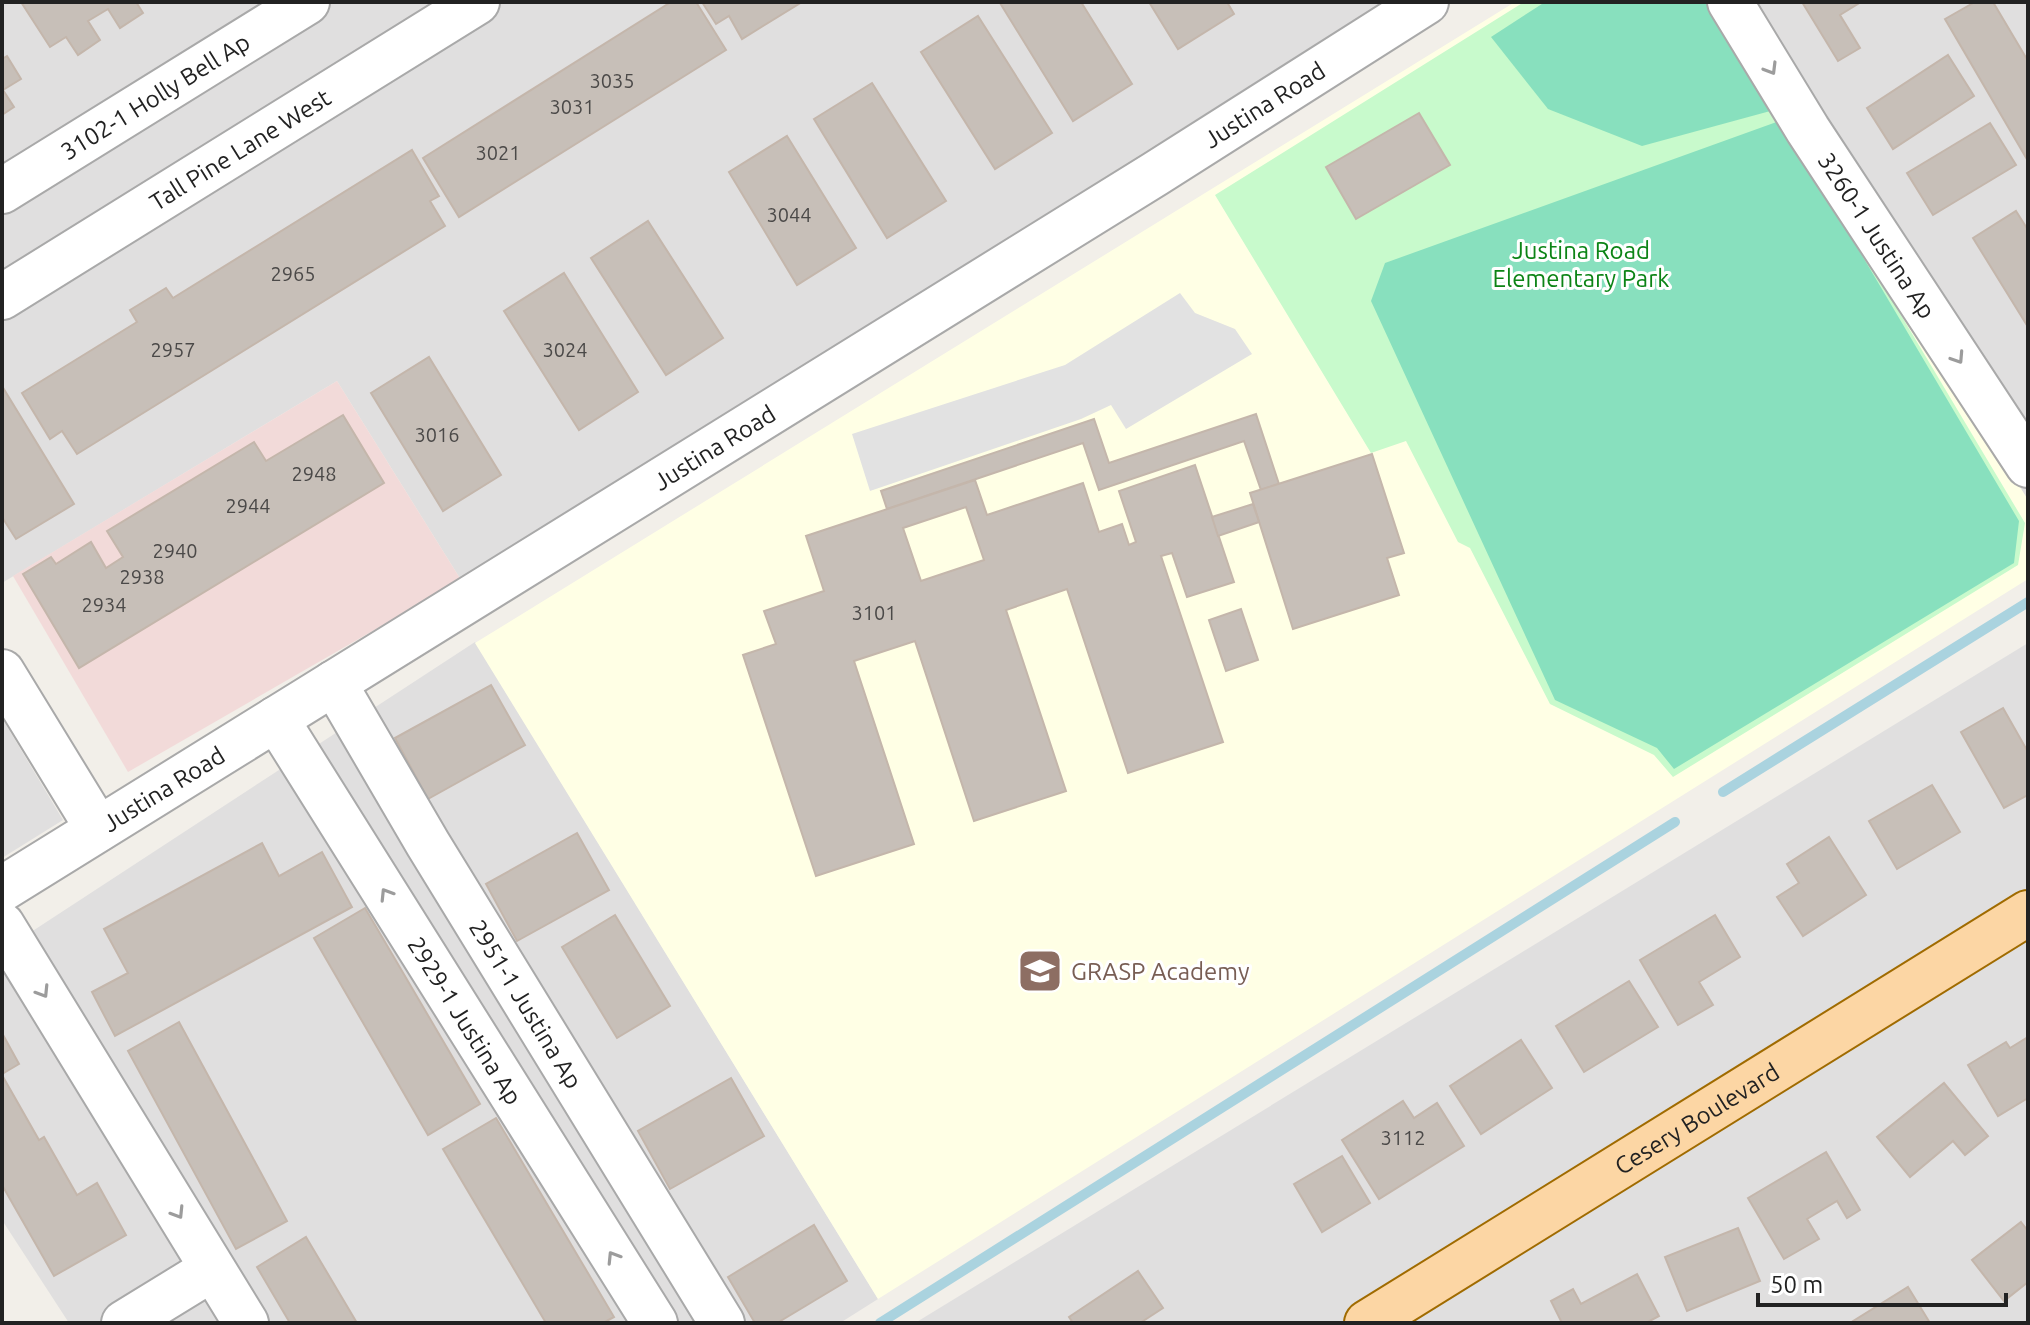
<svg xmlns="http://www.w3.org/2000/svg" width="2030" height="1325" font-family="Ubuntu,sans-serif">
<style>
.residential{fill:#e0dfdf}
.commercial{fill:#f2dad9}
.education{fill:#ffffe5}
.park{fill:#c8facc}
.pitch{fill:#88e0be}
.parking{fill:#e2e2e2}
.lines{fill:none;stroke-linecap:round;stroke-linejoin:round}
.stream{stroke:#aad3df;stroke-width:10}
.building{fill:#c7bfb8;stroke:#c4b6ab;stroke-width:2;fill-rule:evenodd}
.minor-casing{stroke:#a9a9a9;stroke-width:48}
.major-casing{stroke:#a06b00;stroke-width:48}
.minor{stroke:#fff;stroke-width:44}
.major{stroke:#fcd6a4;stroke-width:44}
.oneway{stroke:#9c9c9c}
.labels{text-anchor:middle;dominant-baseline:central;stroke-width:6;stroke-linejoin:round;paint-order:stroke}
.number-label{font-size:20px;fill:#4b4948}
.street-label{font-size:24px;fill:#222;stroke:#fff}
.park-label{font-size:24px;fill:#0c8416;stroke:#fff}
.education-label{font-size:24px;fill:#785e54;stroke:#fff;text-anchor:start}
</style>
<rect width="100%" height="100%" fill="#f2efe9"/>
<g class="residential">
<polygon points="2,2 1384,2 461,580 337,381 2,583"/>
<polygon points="1716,2 2028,2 2028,500"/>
<polygon points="475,642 878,1299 840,1323 69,1323 2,1220 2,951"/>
<polygon points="2028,643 2028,1323 915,1323"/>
<polygon points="2,718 63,820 2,858"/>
</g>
<polygon class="commercial" points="337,381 461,580 128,772 13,576"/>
<polygon class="education" points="1515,2 1716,2 2028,500 2028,579 878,1299 475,643"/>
<polygon class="park" points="1524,2 1711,2 1784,119 2025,523 2018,565 1673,777 1654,755 1550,704 1470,548 1458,542 1406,441 1371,453 1215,195"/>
<g class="pitch">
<polygon points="1545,2 1706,2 1774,110 1642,146 1548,109 1491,37"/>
<polygon points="1782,120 2019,521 2014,563 1674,769 1657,748 1555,700 1371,301 1385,263"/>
</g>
<polygon class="parking" points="1180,293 1195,313 1235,329 1252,354 1126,429 1111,405 1081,419 870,491 852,434 1065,365"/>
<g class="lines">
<g class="stream">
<polyline points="1723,792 2028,602"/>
<polyline points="880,1323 1675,822"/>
</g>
</g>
<g class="building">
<polygon points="21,2 136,2 143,13 120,28 108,9 88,21 100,40 78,55 66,37 50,47"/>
<polygon points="671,2 696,2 726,50 459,217 423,158"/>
<polygon points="702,2 802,2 742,39 729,16 716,24"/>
<polygon points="1081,2 1132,84 1073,121 1000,3"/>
<polygon points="1149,2 1227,2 1234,14 1178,49"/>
<polygon points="1802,2 1861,2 1840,15 1860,48 1838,61"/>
<polygon points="1975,2 1993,2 2028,61 2028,161 1945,19"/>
<polygon points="978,16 1052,133 995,169 921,52"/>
<polygon points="1948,55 1974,96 1893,149 1867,108"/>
<polygon points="7,56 21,79 3,90 14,107 2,115 2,59"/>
<polygon points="872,83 946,201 887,238 814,119"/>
<polygon points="1419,113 1450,165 1356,219 1326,167"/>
<polygon points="1990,123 2016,165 1933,215 1907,173"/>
<polygon points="787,136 856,248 797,285 729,172"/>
<polygon points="412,150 439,196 430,201 445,226 77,454 62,431 50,439 22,393 137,322 130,310 166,288 173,298"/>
<polygon points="2016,211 2028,230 2028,327 1973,238"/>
<polygon points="648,221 723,338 666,375 591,258"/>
<polygon points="564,273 638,392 579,430 504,311"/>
<polygon points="429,357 501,475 443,511 371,393"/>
<polygon points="2,386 74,504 16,539 2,517"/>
<polygon points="1256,414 1279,484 1261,490 1244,441 1099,490 1083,443 887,509 881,491 1094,419 1109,463"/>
<polygon points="343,415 384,483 79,668 23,574 51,557 56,564 91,542 106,568 123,557 107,531 254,442 266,461"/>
<polygon points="1372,454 1404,553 1387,558 1399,595 1293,629 1250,493"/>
<path d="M1195 465 1234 582 1187 597 1172 553 1161 556 1223 742 1128 773 1067 589 1006 610 1066 791 974 821 915 641 854 661 914 844 816 876 743 655 776 644 764 611 824 591 806 536 975 480 987 515 1083 483 1099 532 1122 524 1129 545 1136 542 1119 491ZM966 507 984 560 921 581 903 528Z"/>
<polygon points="1253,504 1259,522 1218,536 1212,517"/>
<polygon points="1241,609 1258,660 1226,671 1209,620"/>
<polygon points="491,685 525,745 428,799 395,738"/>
<polygon points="2003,708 2028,752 2028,795 2004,808 1961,732"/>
<polygon points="1932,785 1960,832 1897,869 1869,821"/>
<polygon points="577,833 609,890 517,941 486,884"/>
<polygon points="1829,837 1866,895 1803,936 1777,897 1799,883 1787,864"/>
<polygon points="262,843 279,876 322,852 352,907 115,1036 92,992 128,973 104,929"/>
<polygon points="365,908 480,1104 428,1135 314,938"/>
<polygon points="615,915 670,1006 617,1038 562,947"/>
<polygon points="1715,915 1740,957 1699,982 1713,1005 1678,1025 1640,960"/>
<polygon points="1629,981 1658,1027 1584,1072 1556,1026"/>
<polygon points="179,1022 287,1221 236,1249 128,1051"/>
<polygon points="2,1033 19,1064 2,1074"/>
<polygon points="2028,1037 2028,1098 1998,1116 1968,1065 2006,1042 2010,1048"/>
<polygon points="1521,1040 1552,1088 1481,1134 1450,1086"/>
<polygon points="2,1075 39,1140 44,1137 77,1195 97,1183 126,1235 54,1276 2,1185"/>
<polygon points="731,1078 764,1136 670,1189 638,1131"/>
<polygon points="1944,1083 1988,1136 1965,1155 1953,1141 1910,1177 1877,1137"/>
<polygon points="1403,1101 1414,1118 1437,1103 1464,1146 1379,1199 1342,1140"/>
<polygon points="496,1118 614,1317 603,1323 546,1323 443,1149"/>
<polygon points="1826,1152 1860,1210 1847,1218 1837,1201 1807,1219 1819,1239 1784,1259 1748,1198"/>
<polygon points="1342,1156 1370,1203 1322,1232 1294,1184"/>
<polygon points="2021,1222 2028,1231 2028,1282 2004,1301 1972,1260"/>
<polygon points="814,1225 847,1281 777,1323 755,1323 728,1277"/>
<polygon points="1738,1228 1760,1281 1687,1311 1665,1257"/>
<polygon points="306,1237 357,1323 290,1323 257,1267"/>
<polygon points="1138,1271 1163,1308 1140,1323 1073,1323 1069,1317"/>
<polygon points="1637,1274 1659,1316 1646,1323 1562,1323 1551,1301 1573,1289 1581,1304"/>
<polygon points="1908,1287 1930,1323 1850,1323"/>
</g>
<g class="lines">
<g class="minor-casing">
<g id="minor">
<path id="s1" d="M1730 2 1808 130 2028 465"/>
<path id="s2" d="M2 191 307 2"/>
<path id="s3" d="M2 297 477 2"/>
<polyline points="2,672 98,829"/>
<path id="s4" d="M334 683 428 844 722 1323"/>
<path id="s5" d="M276 719 655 1323"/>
<path id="s6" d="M2 889 1155 174 1426 2"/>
<polyline points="2,925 246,1323"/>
<polyline points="124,1323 212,1269"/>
</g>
</g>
<g class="major-casing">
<g id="major">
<path id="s7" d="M1367 1323 2028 913"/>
</g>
</g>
<use href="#minor" class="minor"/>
<use href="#major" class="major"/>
</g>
<defs><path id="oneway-chevron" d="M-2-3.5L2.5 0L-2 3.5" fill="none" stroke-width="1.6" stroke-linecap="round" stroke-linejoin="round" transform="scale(2)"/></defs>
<g class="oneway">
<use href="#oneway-chevron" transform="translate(1771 69) rotate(59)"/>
<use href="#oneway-chevron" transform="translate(1958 358) rotate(57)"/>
<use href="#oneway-chevron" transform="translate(386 894) rotate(-122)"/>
<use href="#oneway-chevron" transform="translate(43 992) rotate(58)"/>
<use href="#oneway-chevron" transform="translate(178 1213) rotate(58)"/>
<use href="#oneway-chevron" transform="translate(613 1257) rotate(-122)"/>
</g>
<defs>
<g id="school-square" transform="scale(2.3)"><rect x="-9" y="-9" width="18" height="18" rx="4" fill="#8d6e63" stroke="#fff"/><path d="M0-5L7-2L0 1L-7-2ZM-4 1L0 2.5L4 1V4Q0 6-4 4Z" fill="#fff"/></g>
</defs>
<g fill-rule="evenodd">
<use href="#school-square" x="1040" y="971"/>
</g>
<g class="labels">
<g class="number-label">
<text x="612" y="80">3035</text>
<text x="572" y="106">3031</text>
<text x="498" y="152">3021</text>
<text x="789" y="214">3044</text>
<text x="293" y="273">2965</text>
<text x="173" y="349">2957</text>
<text x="565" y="349">3024</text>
<text x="437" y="434">3016</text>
<text x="314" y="473">2948</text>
<text x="248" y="505">2944</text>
<text x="175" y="550">2940</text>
<text x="142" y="576">2938</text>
<text x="104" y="604">2934</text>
<text x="874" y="612">3101</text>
<text x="1403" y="1137">3112</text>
</g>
<g class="street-label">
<text stroke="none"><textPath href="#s2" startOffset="180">3102-1 Holly Bell Ap</textPath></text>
<text stroke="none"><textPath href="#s6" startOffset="1486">Justina Road</textPath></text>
<text stroke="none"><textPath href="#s3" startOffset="280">Tall Pine Lane West</textPath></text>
<text stroke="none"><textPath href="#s1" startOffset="276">3260-1 Justina Ap</textPath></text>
<text stroke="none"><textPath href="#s6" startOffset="838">Justina Road</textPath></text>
<text stroke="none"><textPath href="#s6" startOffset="190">Justina Road</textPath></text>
<text stroke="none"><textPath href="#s4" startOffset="374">2951-1 Justina Ap</textPath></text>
<text stroke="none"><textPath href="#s5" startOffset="356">2929-1 Justina Ap</textPath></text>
<text stroke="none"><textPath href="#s7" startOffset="388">Cesery Boulevard</textPath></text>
</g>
<g class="park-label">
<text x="1581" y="250">Justina Road<tspan x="1581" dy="28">Elementary Park</tspan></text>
</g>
<g class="education-label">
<text x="1071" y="971">GRASP Academy</text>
</g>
</g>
<rect width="2030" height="1325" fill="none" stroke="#222222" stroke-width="8"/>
<path d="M1758 1293v12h248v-12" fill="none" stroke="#222222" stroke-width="4"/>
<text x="1770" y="1293" font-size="24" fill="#222222" stroke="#ffffff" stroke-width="6" paint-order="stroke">50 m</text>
</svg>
